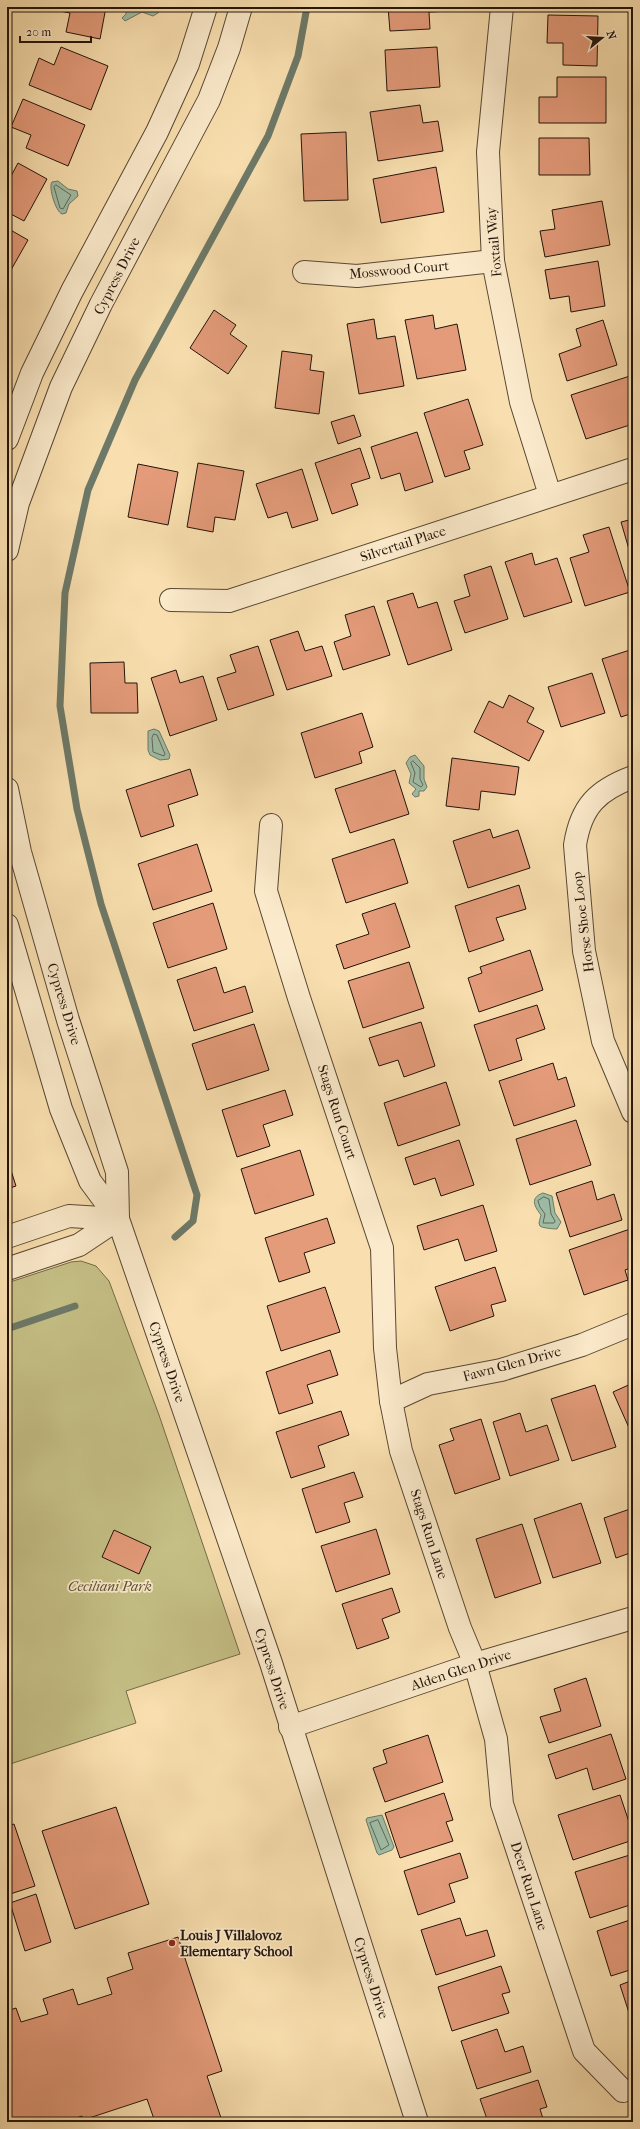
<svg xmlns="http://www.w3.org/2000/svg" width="640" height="2129" font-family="'IM FELL French Canon',serif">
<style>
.green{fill:#c5c086;stroke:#746a48}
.water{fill:#9fbda6;stroke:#6d7968}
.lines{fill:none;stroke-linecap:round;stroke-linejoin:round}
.shore{stroke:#616858;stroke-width:1}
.stream{stroke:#6d7968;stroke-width:7}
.building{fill:#e49b7a;stroke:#23140a}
.minor-casing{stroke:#584733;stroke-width:24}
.minor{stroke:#fbeacb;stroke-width:22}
.poi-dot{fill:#8f2418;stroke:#fbeacb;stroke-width:1.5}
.labels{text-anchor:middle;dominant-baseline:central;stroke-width:3.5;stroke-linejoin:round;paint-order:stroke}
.street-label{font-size:14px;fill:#23140a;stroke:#fbeacb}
.park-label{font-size:14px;font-style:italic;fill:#5c5035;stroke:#fbeacb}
.poi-label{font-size:14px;font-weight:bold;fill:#23140a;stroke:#fbeacb;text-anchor:start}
</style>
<rect width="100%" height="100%" fill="#f9dfaf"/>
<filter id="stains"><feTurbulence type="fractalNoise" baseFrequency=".005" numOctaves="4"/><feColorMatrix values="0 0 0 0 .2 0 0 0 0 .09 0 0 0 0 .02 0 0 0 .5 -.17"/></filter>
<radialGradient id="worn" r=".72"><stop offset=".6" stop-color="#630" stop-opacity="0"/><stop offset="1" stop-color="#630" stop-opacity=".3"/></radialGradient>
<polygon class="green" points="81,1261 96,1266 109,1281 159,1415 240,1654 126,1691 136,1723 7,1765 7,1283 71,1262"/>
<g class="water">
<polygon points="126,7 160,7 158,13 153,16 142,12 125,21 122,18 126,14"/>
<path d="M58 181 68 189 77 191 78 196 69 204 66 213 62 214C56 212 48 187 52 182Z"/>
<polygon points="154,729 159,731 170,755 169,759 160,760 150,755 148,750 148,731"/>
<polygon points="415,755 424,766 424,779 427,787 424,791 419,791 419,796 415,797 412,794 416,789 409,783 411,774 406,763 410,757"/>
<path d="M543 1193 552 1196 555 1213 561 1222 557 1229C554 1229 542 1228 540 1226L539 1223 541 1215C535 1207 529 1198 543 1193Z"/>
<polygon points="382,1815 394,1847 392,1850 379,1855 377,1853 366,1820 367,1818"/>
</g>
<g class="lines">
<g class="shore">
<polygon points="56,185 71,195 63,209 60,208 54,187"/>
<polygon points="154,734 157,735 165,754 164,756 153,752 152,738"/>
<polygon points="413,761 420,768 420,779 423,785 421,787 413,782 415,773 411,763"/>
<polygon points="544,1197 549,1199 551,1214 555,1221 554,1223 543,1223 545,1214 540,1207 538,1201"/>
<polygon points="378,1820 389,1845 381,1850 370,1823"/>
</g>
<g class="stream">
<polyline points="175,1237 193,1221 197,1195 101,904 77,809 60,706 65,593 88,490 135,380 268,136 298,56 307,7"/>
<polyline points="7,1329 75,1306"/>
</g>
</g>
<g class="building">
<polygon points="56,7 106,7 100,39 66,32 70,13 55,10"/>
<polygon points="388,7 450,7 450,11 429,12 430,29 390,31"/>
<polygon points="548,15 598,16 597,66 563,65 563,43 547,43"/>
<polygon points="61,47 108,66 91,110 29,85 39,58 54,65"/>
<polygon points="437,47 440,87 387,91 385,50"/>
<polygon points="557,77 606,77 606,123 539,123 539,97 557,97"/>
<polygon points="23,99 85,125 68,166 26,148 31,135 11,127"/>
<polygon points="420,105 423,123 438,121 443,151 378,161 370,112"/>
<polygon points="346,132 348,200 304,201 301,134"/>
<polygon points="539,138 589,138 590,175 539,175"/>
<polygon points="18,163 47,179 24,221 7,212 7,177 10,178"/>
<polygon points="436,167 444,212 381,223 373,179"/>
<polygon points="602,201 610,245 545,257 540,231 555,229 552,210"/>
<polygon points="7,228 28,240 7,277"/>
<polygon points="598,261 605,306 571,312 569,296 550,299 545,270"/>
<polygon points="214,310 236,325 230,334 247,346 228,374 190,348"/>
<polygon points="433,315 435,329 457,324 466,370 417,379 405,320"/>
<polygon points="374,319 377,339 395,336 404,386 359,394 347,324"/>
<polygon points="603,320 617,365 567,381 559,354 581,346 576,329"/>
<polygon points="282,351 312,355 310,370 324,372 319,414 275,408"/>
<polygon points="633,375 633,424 586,439 571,395"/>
<polygon points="468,399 483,445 464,451 470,469 445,477 424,413"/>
<polygon points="354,415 361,436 338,444 331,422"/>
<polygon points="417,432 433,482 405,491 400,473 381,479 371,447"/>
<polygon points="360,448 370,478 351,484 358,505 332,514 315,463"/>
<polygon points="198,463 244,471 235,520 215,517 213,532 187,527"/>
<polygon points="138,464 178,472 168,525 128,517"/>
<polygon points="302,469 318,520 292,528 287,512 268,518 256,484"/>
<polygon points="633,519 633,563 621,522"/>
<polygon points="609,527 630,592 585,606 570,558 589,552 583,535"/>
<polygon points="532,553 535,565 557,558 572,602 524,617 505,562"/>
<polygon points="491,566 508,619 465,633 454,601 470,596 464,575"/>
<polygon points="413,593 418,608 437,602 452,650 408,665 387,601"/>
<polygon points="374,606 390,655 343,670 334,642 351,636 345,615"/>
<polygon points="298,631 305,651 322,646 332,676 287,690 270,640"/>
<polygon points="258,646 274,695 228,710 217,678 236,672 230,655"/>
<polygon points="633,649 633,713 621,717 602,659"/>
<polygon points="124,662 125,683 137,683 138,713 91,713 90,663"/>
<polygon points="176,670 180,683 203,676 217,720 170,736 151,678"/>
<polygon points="592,673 605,713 561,727 548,687"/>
<polygon points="509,695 534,708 527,722 544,731 529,761 474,732 489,701 503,708"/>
<polygon points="362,713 373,747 359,752 362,763 315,778 301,733"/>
<polygon points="452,758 519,767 515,795 481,791 479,810 446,806"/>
<polygon points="190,769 198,795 168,805 174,826 141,837 126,790"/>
<polygon points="395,770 409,814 350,833 335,789"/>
<polygon points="490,829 493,838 518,830 530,868 468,888 453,841"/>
<polygon points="394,839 408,883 346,903 332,859"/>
<polygon points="197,844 212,891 153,910 138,864"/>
<polygon points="519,885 526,909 496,918 504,940 469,952 455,906"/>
<polygon points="213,903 227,949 168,968 153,923"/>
<polygon points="395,903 410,947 344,969 336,945 369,934 362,914"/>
<polygon points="530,950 543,990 479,1012 468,978 482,973 480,967"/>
<polygon points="409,962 424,1008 363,1028 348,981"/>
<polygon points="216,967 224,993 245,986 253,1012 194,1031 177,980"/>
<polygon points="537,1005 545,1029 516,1039 522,1060 489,1071 474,1025"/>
<polygon points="421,1022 435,1066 404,1077 398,1060 379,1066 369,1038"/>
<polygon points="254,1024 269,1070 207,1090 192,1044"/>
<polygon points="553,1063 558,1080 566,1077 575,1106 514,1126 499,1081"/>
<polygon points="446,1082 460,1125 398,1146 384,1103"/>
<polygon points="285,1090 293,1115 263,1125 270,1146 237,1157 222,1110"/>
<polygon points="576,1120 591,1165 530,1185 516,1139"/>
<polygon points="459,1140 474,1185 441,1196 435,1178 414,1185 405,1158"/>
<polygon points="300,1150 314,1195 255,1214 241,1169"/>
<polygon points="7,1158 16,1186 7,1189"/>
<polygon points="592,1181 597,1200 614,1194 622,1220 570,1237 556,1193"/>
<polygon points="483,1205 497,1251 465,1261 458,1239 424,1250 417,1226"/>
<polygon points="327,1218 335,1243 304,1253 310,1272 279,1282 265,1238"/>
<polygon points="633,1228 633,1267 625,1270 628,1280 584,1295 569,1250"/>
<polygon points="495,1267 506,1301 491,1305 494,1316 450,1331 435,1287"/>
<polygon points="325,1287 340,1332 281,1351 267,1306"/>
<polygon points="330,1350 338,1375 307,1385 313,1403 279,1414 266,1372"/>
<polygon points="633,1383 633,1429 630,1430 613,1392"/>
<polygon points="595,1385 616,1447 572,1461 551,1399"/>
<polygon points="341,1411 349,1435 318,1446 325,1467 291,1478 276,1432"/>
<polygon points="520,1413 526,1432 547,1425 559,1460 510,1476 493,1422"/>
<polygon points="481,1419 500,1479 455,1494 439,1445 454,1440 450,1429"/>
<polygon points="354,1472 363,1497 344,1503 350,1522 316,1533 302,1489"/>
<polygon points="581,1503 601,1563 553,1578 534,1519"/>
<polygon points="633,1508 633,1552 616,1558 604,1518"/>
<polygon points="522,1524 541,1583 495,1598 476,1539"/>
<polygon points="376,1529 390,1574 336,1592 321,1546"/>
<polygon points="114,1530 151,1547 139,1574 102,1557"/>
<polygon points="392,1588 400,1612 382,1619 389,1638 357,1649 342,1604"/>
<polygon points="586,1678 601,1726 549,1743 540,1717 561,1711 554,1689"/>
<polygon points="611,1734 626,1779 593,1790 587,1768 556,1779 548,1755"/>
<polygon points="428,1735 443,1782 385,1802 373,1768 387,1763 383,1750"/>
<polygon points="444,1793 453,1820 446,1822 453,1841 400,1858 385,1813"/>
<polygon points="620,1795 633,1834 633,1840 573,1860 558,1815"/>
<polygon points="116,1807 149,1904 75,1929 42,1831"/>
<polygon points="14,1824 35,1886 7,1895 7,1826"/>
<polygon points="460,1853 468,1878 449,1884 455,1902 418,1915 404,1871"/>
<polygon points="633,1854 633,1904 590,1918 575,1872"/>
<polygon points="36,1894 51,1942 25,1951 10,1903"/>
<polygon points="460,1918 466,1936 487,1930 495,1956 436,1975 421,1930"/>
<polygon points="633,1919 633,1969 611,1976 597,1931"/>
<polygon points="178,1937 222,2071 207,2076 221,2118 210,2122 155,2122 147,2099 83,2120 82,2116 64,2122 7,2122 7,2011 16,2008 21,2022 48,2014 43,1999 73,1989 78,2005 112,1994 107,1978 133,1969 128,1953"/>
<polygon points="501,1966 510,1992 502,1994 509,2013 452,2031 438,1987"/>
<polygon points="633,1980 633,2018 631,2019 620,1985"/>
<polygon points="497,2029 505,2052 523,2046 531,2072 477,2089 461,2041"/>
<polygon points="538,2080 547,2107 540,2109 544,2122 488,2122 480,2099"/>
</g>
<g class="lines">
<g class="minor-casing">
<g id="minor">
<polyline points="502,7 488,152 493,261 521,402 550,495"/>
<polyline points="304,272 357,276 493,261"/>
<polyline points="7,439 32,373 72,291 157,132 188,64 206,7"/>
<polyline points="7,550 18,503 61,387 101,304 209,100 229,48 241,7"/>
<polyline points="171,600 229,601 633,469"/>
<path d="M633 777C598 790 581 806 575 845L584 951 603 1041 633 1112"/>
<polyline points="7,789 20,852 68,1020 117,1172 118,1219"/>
<polyline points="271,825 266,891 299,998 382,1248 385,1348 391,1401 401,1451 460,1628 475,1664 496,1739 502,1804 584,2051 623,2091"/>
<polyline points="7,925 61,1109 90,1181 118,1219 271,1663 417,2122"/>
<polyline points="7,1237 69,1216 118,1219"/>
<polyline points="7,1269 79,1245 118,1219"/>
<polyline points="391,1401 428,1384 501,1370 582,1345 633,1324"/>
<polyline points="290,1727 475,1664 633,1618"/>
</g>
</g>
<use href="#minor" class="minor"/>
</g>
<circle class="poi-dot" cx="172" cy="1943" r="4"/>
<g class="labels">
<g class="street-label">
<text transform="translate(494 242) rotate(-95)">Foxtail Way</text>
<text transform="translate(399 270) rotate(-5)">Mosswood Court</text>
<text transform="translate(117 276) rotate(-63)">Cypress Drive</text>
<text transform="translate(403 544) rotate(-18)">Silvertail Place</text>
<text transform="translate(583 922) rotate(-97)">Horse Shoe Loop</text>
<text transform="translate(64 1004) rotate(73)">Cypress Drive</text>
<text transform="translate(337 1112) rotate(72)">Stags Run Court</text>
<text transform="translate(167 1362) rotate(71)">Cypress Drive</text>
<text transform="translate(512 1364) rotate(-15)">Fawn Glen Drive</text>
<text transform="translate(429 1534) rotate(72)">Stags Run Lane</text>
<text transform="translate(272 1669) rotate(72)">Cypress Drive</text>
<text transform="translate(461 1670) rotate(-18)">Alden Glen Drive</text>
<text transform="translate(529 1886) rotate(72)">Deer Run Lane</text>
<text transform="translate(371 1978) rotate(72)">Cypress Drive</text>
</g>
<g class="park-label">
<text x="110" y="1586">Ceciliani Park</text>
</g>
<g class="poi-label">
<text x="180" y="1935">Louis J Villalovoz<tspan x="180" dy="16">Elementary School</tspan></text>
</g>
</g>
<rect width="640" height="2129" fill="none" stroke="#f9dfaf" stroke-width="24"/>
<rect x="8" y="8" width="624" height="2113" fill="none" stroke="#23140a" stroke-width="2"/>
<rect x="12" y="12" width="616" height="2105" fill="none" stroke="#23140a"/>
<g transform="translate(602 38) rotate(72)" stroke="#fbeacb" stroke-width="3" paint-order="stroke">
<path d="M0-3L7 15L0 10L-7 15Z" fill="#23140a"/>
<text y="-6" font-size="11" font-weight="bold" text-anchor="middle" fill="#23140a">N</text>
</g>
<path d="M20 36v6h71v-6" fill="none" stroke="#23140a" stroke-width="2"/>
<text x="26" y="36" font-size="12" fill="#23140a" stroke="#fbeacb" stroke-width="3" paint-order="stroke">20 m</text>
<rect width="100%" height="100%" filter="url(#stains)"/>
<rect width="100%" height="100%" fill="url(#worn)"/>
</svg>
